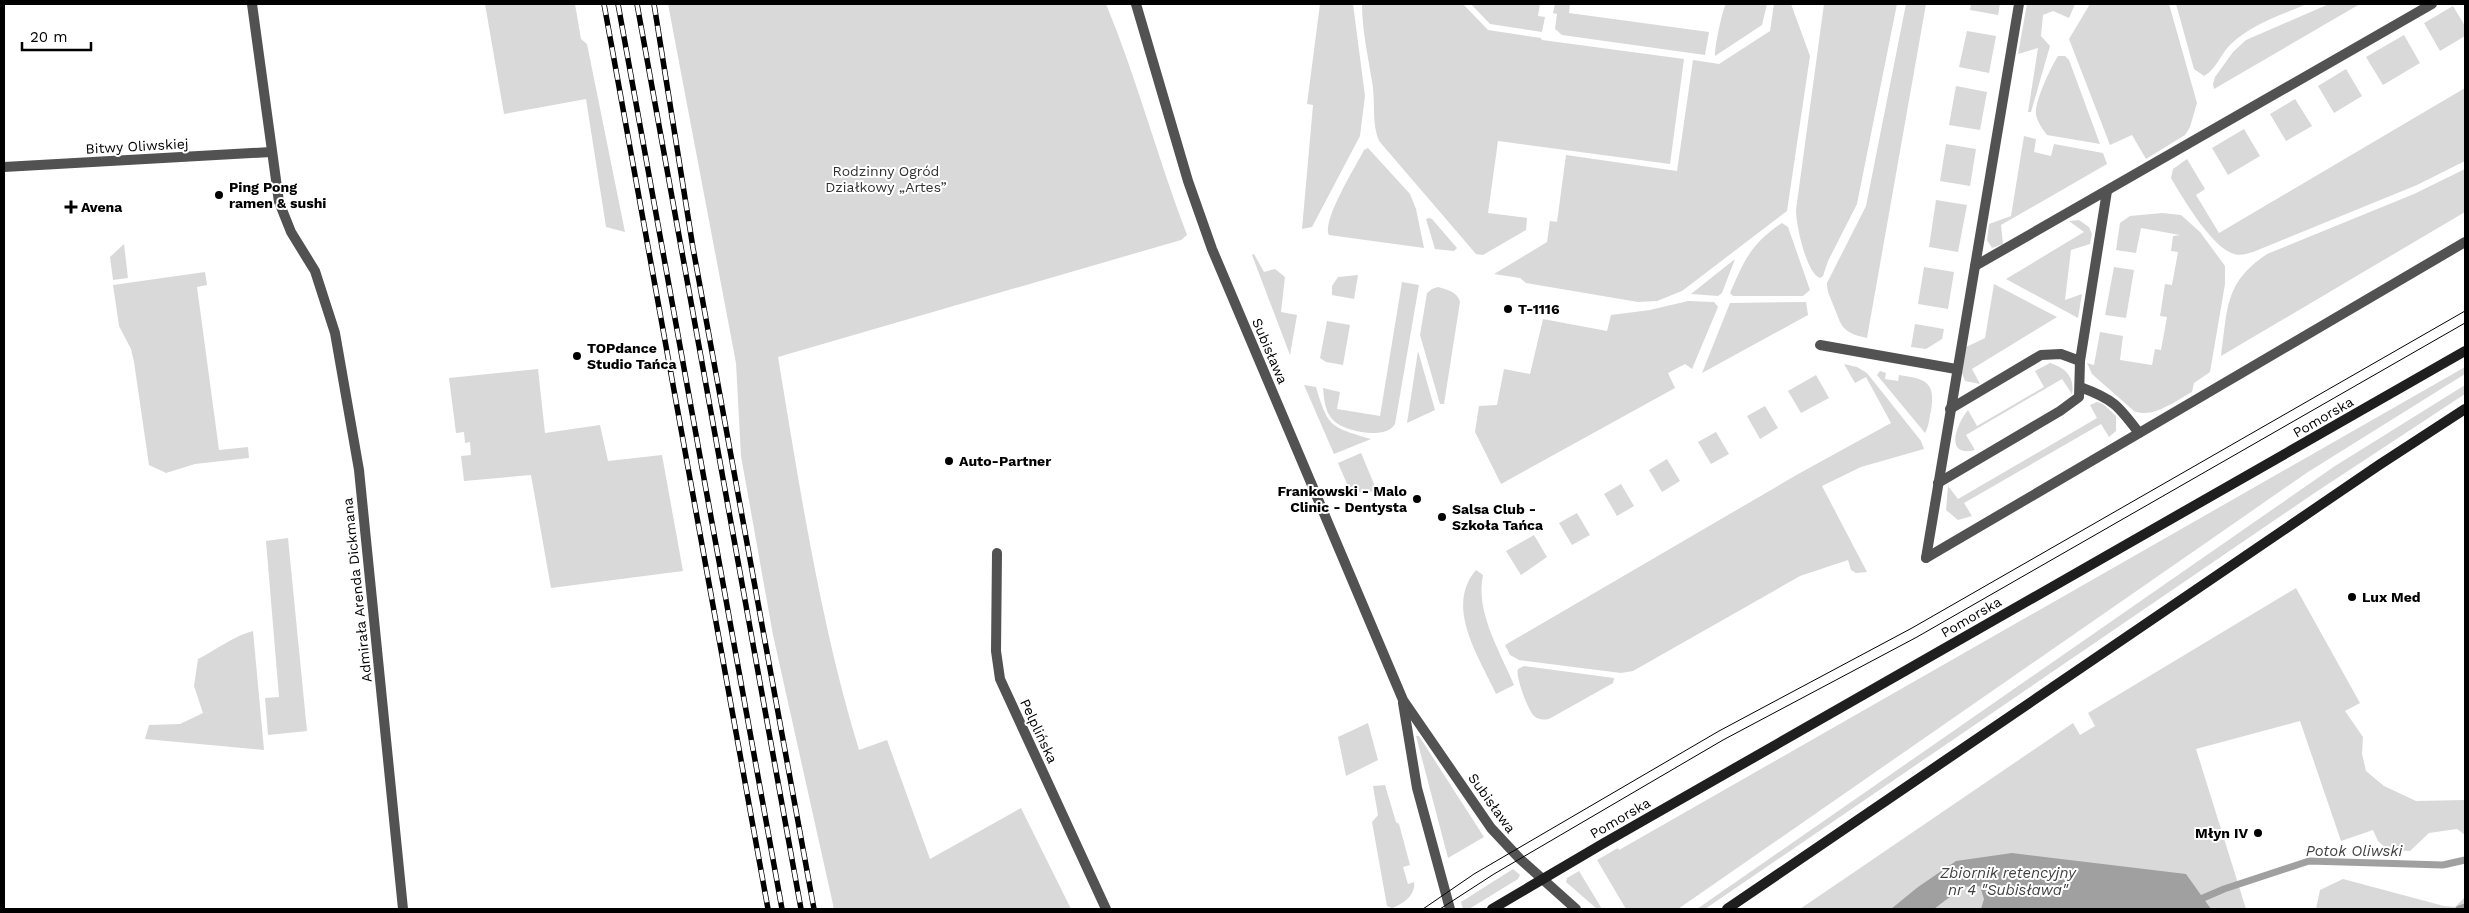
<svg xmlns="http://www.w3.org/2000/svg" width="2469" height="913" font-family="'Work Sans',sans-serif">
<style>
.green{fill:#d9d9d9}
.water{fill:#a0a0a0}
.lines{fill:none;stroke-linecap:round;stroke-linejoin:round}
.stream{stroke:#a0a0a0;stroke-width:7}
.minor{stroke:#525252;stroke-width:10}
.secondary{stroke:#1f1f1f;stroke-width:10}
.tram{stroke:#000;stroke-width:1}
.rail-casing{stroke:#000;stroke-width:5.5}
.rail{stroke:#fff;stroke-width:4;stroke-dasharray:11;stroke-linecap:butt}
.poi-dot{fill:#000;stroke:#fff;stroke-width:2}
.labels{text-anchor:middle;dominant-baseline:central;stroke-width:4;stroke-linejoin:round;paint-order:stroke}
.street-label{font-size:14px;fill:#000;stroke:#fff}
.park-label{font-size:14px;fill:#303030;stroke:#fff}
.poi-label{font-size:14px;font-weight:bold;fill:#000;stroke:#fff;text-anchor:start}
.water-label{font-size:15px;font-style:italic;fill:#414141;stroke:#fff}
</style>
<rect width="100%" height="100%" fill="#fff"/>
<g class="green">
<polygon points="485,4 575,4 581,39 587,44 625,232 606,227 586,99 504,114"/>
<path d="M668 4H1106C1137 79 1158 159 1187 235L1181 240 778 357C800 489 820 622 859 750L887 740 930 859 1021 808 1071 909H834L773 635 741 456 736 363Z"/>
<polygon points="1320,4 1353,4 1365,96 1360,136 1312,227 1302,229 1313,105 1307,104"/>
<path d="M1362 4H1463L1488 30 1541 38 1542 40 1684 59 1670 164 1498 141 1488 213 1527 218 1526 230 1483 255 1476 254 1379 141C1372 124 1375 106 1373 88 1369 60 1362 32 1362 4Z"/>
<polygon points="1471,4 1540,4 1538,16 1545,17 1542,32 1490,24"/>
<polygon points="1555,4 1570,4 1569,13 1709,32 1705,55 1562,35 1555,29 1557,14 1553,13"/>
<path d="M1726 4H1767L1762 25 1715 56C1714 50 1722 10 1726 4Z"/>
<polygon points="1774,4 1791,4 1810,56 1787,211 1682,291 1657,301 1638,302 1526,283 1520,278 1494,274 1547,242 1550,221 1557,222 1566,155 1677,171 1693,60 1719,64 1770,31"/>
<path d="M1824 4H1897L1857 204 1828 261 1823 276 1820 278C1806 273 1796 224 1796 210Z"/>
<path d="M1906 4H1926L1867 338C1839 332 1842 325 1832 302 1829 294 1827 291 1827 283L1866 206Z"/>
<polygon points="1971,4 2000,4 1998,15 1970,10"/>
<polygon points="2027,4 2075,4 2069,18 2053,11 2043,15 2041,36 2050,46 2031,112 2028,112 2038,48 2018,54"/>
<polygon points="2090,4 2169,4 2197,103 2190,127 2185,135 2146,159 2132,135 2110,145 2069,39"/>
<path d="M2176 4H2307C2281 15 2252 24 2231 44 2221 53 2216 70 2204 76L2194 69Z"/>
<polygon points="2329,4 2360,4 2214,89 2213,84 2215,77 2233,52 2246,40"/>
<polygon points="2453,6 2465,26 2465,36 2440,51 2424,23"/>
<polygon points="1967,31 1996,36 1989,73 1959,67"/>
<polygon points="2404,35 2420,63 2383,85 2366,57"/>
<path d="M2058 56H2065L2069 60 2100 144 2047 135C2042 128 2038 123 2036 115 2034 102 2051 67 2058 56Z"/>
<polygon points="2346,69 2362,96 2334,113 2318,86"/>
<polygon points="1956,86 1987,92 1980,130 1949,125"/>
<path d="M2465 88V161L2417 185 2253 252C2246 254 2241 256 2234 254 2212 248 2182 197 2171 178L2173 169 2187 159 2205 189 2196 195 2219 233Z"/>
<polygon points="2295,99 2312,126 2286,141 2270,114"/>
<polygon points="2244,129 2260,156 2228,175 2212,148"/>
<polygon points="2024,136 2036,139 2034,152 2051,156 2054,144 2103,153 2107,164 2001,225 2003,244 1992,248 1987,240 1989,224 2011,216"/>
<polygon points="1946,144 1976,149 1970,186 1940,181"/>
<path d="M1368 148 1410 194 1416 209 1424 248 1329 235C1322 220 1356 166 1364 150Z"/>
<path d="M2465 169V212L2221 356C2228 308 2224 283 2267 254L2414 194Z"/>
<polygon points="1936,200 1967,205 1958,252 1929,247"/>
<path d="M2162 213 2181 215 2200 232 2225 266V284L2210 372 2194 383 2192 392C2175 401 2153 419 2134 411L2092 374 2087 363 2094 365 2100 332 2123 336 2120 360 2152 365 2155 349 2161 350 2167 317 2160 316 2165 284 2172 285 2178 252 2171 251 2173 236 2180 235 2141 228 2136 253 2116 250 2120 223 2130 216Z"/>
<polygon points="1429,218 1432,219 1457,248 1454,251 1435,249 1426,219"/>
<polygon points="2079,220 2089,227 2092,234 2090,244 2071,250 2065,300 2082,294 2078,318 2006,279 2084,232 2069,221"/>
<path d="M1782 223 1788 227 1810 290 1803 296H1733L1730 293C1744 260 1752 243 1782 223Z"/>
<polygon points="124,244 128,278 113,280 110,257"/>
<polygon points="1254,254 1264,272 1275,269 1285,277 1281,312 1297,315 1290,355 1252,255"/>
<polygon points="1735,259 1722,293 1718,296 1691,294"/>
<polygon points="1924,267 1954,272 1948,309 1918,304"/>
<polygon points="2114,267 2134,270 2126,318 2105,315"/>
<polygon points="205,272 207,285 197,287 219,450 248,447 249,458 195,464 166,473 149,465 134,362 131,349 119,326 113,285"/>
<polygon points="1358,275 1354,299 1332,295 1332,286 1338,277"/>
<path d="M1402 282 1419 285 1395 424C1386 440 1346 432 1334 421 1325 413 1324 399 1323 388L1340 392 1337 409 1380 416Z"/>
<polygon points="1994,284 2057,317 1972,369 1980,384 1965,381 1962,373 1966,347 1985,338"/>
<path d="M1438 287C1447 290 1457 291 1460 302L1444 404H1440L1420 335 1427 293 1432 289Z"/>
<polygon points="1688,301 1714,302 1718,307 1692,369 1685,364 1668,373 1675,388 1501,484 1475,432 1479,406 1497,405 1504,369 1530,374 1543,319 1607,331 1611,315 1650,310"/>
<polygon points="1806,302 1808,315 1702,373 1730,303"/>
<polygon points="1327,321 1350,325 1343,365 1326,362 1320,358"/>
<polygon points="1915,324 1944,329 1942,339 1926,349 1911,347"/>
<polygon points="1418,351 1435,410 1407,423"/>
<path d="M2050 363C2066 368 2075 377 2072 394L2062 379 1966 435 1975 450C1943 458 1957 423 1968 410L1977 426 2044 387 2035 371Z"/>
<polygon points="1844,364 1857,367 1867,373 1921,441 1924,449 1861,467 1822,486 1867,572 1856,573 1851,570 1848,560 1800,576 1633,671 1621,673 1519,660 1510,655 1505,645 1800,473 1891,423 1866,377 1855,383"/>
<polygon points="2465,367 2465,374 2308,472 1678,909 1626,909 1597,860 1618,848 1619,850"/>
<polygon points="538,369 545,433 600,425 608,461 662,455 683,571 551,588 531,475 464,481 461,456 471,455 470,442 465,443 464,432 456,433 449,378"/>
<path d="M1880 371 1886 373 1885 379 1898 381 1899 375C1925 379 1936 381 1931 411 1929 418 1929 427 1925 433L1877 375Z"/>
<polygon points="1816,375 1829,398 1801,413 1788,391"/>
<path d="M1304 385 1316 387C1328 428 1331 427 1371 439L1334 454Z"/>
<polygon points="2465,385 2465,394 2316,492 1705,909 1697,909 2335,466"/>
<polygon points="2097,402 2103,404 2116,416 2116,431 2109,437 2101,424 1964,503 1972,516 1958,520 1946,510 1948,486 1958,499 2097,418 2090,405"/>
<polygon points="1765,406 1778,428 1760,439 1747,416"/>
<polygon points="1716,432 1729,454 1711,464 1698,442"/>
<polygon points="1361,453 1377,491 1351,493 1338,463"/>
<polygon points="1667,459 1680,481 1662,492 1649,470"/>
<polygon points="1621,484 1634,506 1617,516 1604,494"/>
<polygon points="1577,513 1590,535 1572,545 1559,523"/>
<polygon points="1534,535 1547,557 1521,575 1506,551"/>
<polygon points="288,538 307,731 268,735 265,698 279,697 266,541"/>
<path d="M1476 570 1483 575C1475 612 1500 651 1514 685L1496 694C1480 658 1444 607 1476 570Z"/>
<polygon points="2296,588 2360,703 2345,711 2363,737 2362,754 2366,771 2384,786 2416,801 2465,800 2465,835 2457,829 2429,833 2410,851 2388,850 2378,841 2373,830 2341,841 2300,721 2196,749 2246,909 1800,909 2073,723 2080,735 2095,726 2088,713"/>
<path d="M253 631 264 750 145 739 149 725 180 724 203 713 194 686 198 659C215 650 236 635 253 631Z"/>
<path d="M1524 666 1614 678 1613 683 1549 719C1543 720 1538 720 1533 715 1528 709 1515 677 1518 669Z"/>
<polygon points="1368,723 1378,760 1346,776 1338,737"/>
<polygon points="1416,736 1419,736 1484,837 1448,858"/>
<path d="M1385 785 1396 822 1399 824 1410 865 1403 867 1408 884 1414 882C1416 895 1403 904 1392 908L1387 906 1372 822 1378 815 1373 786Z"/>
<polygon points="1513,869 1520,875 1518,879 1469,909 1463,909 1461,902"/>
<polygon points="1579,871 1602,909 1597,909 1566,882 1567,878"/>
<polygon points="2343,879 2444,906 2455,907 2465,897 2465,909 2316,909 2320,890"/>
</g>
<polygon class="water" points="2012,853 2186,874 2211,909 1981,909 1984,899 1980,886 1963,887 1934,909 1891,909 1918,887 1956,861"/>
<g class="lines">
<g class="stream">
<polyline points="2194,909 2203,898 2224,889 2309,861 2443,865 2465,860"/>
<polyline points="2459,909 2465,907"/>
</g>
<g class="minor">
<polyline points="252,4 279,202 291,232 315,271 335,333 359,470 403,909"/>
<polyline points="1136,4 1188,181 1212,249 1403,700 1491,828 1520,859 1576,909"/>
<polyline points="4,167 271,152"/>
<polyline points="1975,266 2432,4"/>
<polyline points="1820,345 1956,369"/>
<path d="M2080 387C2113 399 2118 405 2139 433"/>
<polyline points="1950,409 2041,355 2061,354 2080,361"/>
<polyline points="1938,483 2060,411 2079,397 2080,361 2107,191"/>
<polyline points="997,553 996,651 1000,679 1106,909"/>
<polyline points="1926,558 2465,242"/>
<polyline points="1926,558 2019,4"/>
<polyline points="1403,703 1417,788 1450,909"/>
</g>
<g class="secondary">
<polyline points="1492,909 1604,843 2465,351"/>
<polyline points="1727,909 2379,465 2465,409"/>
</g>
<g class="tram">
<polyline points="1423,909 1474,874 1719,731 1912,628 2465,311"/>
<polyline points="1440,909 1494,874 1723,740 1917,637 2465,323"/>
</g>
<g class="rail-casing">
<g id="rail">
<polyline points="604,4 768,909"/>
<polyline points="618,4 782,909"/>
<polyline points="637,4 801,909"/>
<polyline points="654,4 693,248 814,909"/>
</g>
</g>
<use href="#rail" class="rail"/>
</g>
<g class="poi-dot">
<circle cx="219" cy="195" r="5"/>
<path d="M68.5 199.5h5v5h5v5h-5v5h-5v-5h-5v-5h5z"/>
<circle cx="1508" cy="309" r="5"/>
<circle cx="577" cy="356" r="5"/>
<circle cx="949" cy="461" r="5"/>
<circle cx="1417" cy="499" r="5"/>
<circle cx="1442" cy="517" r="5"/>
<circle cx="2352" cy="597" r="5"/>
<circle cx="2258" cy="833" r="5"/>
</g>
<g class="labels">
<g class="street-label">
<text transform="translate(137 146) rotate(-3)">Bitwy Oliwskiej</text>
<text transform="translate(1270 351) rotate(67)">Subisława</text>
<text transform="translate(2323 417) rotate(-30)">Pomorska</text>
<text transform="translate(357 590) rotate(-96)">Admirała Arenda Dickmana</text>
<text transform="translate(1971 617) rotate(-30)">Pomorska</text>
<text transform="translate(1039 731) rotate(65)">Pelplińska</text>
<text transform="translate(1492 803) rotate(54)">Subisława</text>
<text transform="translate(1620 818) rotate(-30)">Pomorska</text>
</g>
<g class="park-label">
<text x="886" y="171">Rodzinny Ogród<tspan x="886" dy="16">Działkowy „Artes”</tspan></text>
</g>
<g class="poi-label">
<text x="229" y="187">Ping Pong<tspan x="229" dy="16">ramen &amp; sushi</tspan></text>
<text x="81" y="207">Avena</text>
<text x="1518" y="309">T-1116</text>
<text x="587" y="348">TOPdance<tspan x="587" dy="16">Studio Tańca</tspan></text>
<text x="959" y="461">Auto-Partner</text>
<text x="1407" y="491" text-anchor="end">Frankowski - Malo<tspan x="1407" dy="16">Clinic - Dentysta</tspan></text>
<text x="1452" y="509">Salsa Club -<tspan x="1452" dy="16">Szkoła Tańca</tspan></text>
<text x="2362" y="597">Lux Med</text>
<text x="2248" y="833" text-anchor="end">Młyn IV</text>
</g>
<g class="water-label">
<text x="2354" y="851">Potok Oliwski</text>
<text x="2008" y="873">Zbiornik retencyjny<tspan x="2008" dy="17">nr 4 "Subisława"</tspan></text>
</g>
</g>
<rect width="2469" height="913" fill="none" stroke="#000000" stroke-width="10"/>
<path d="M22 42v8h69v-8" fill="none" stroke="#000000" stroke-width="2.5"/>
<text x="30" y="42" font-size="15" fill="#000000" stroke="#ffffff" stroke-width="4" paint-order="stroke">20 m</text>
</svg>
